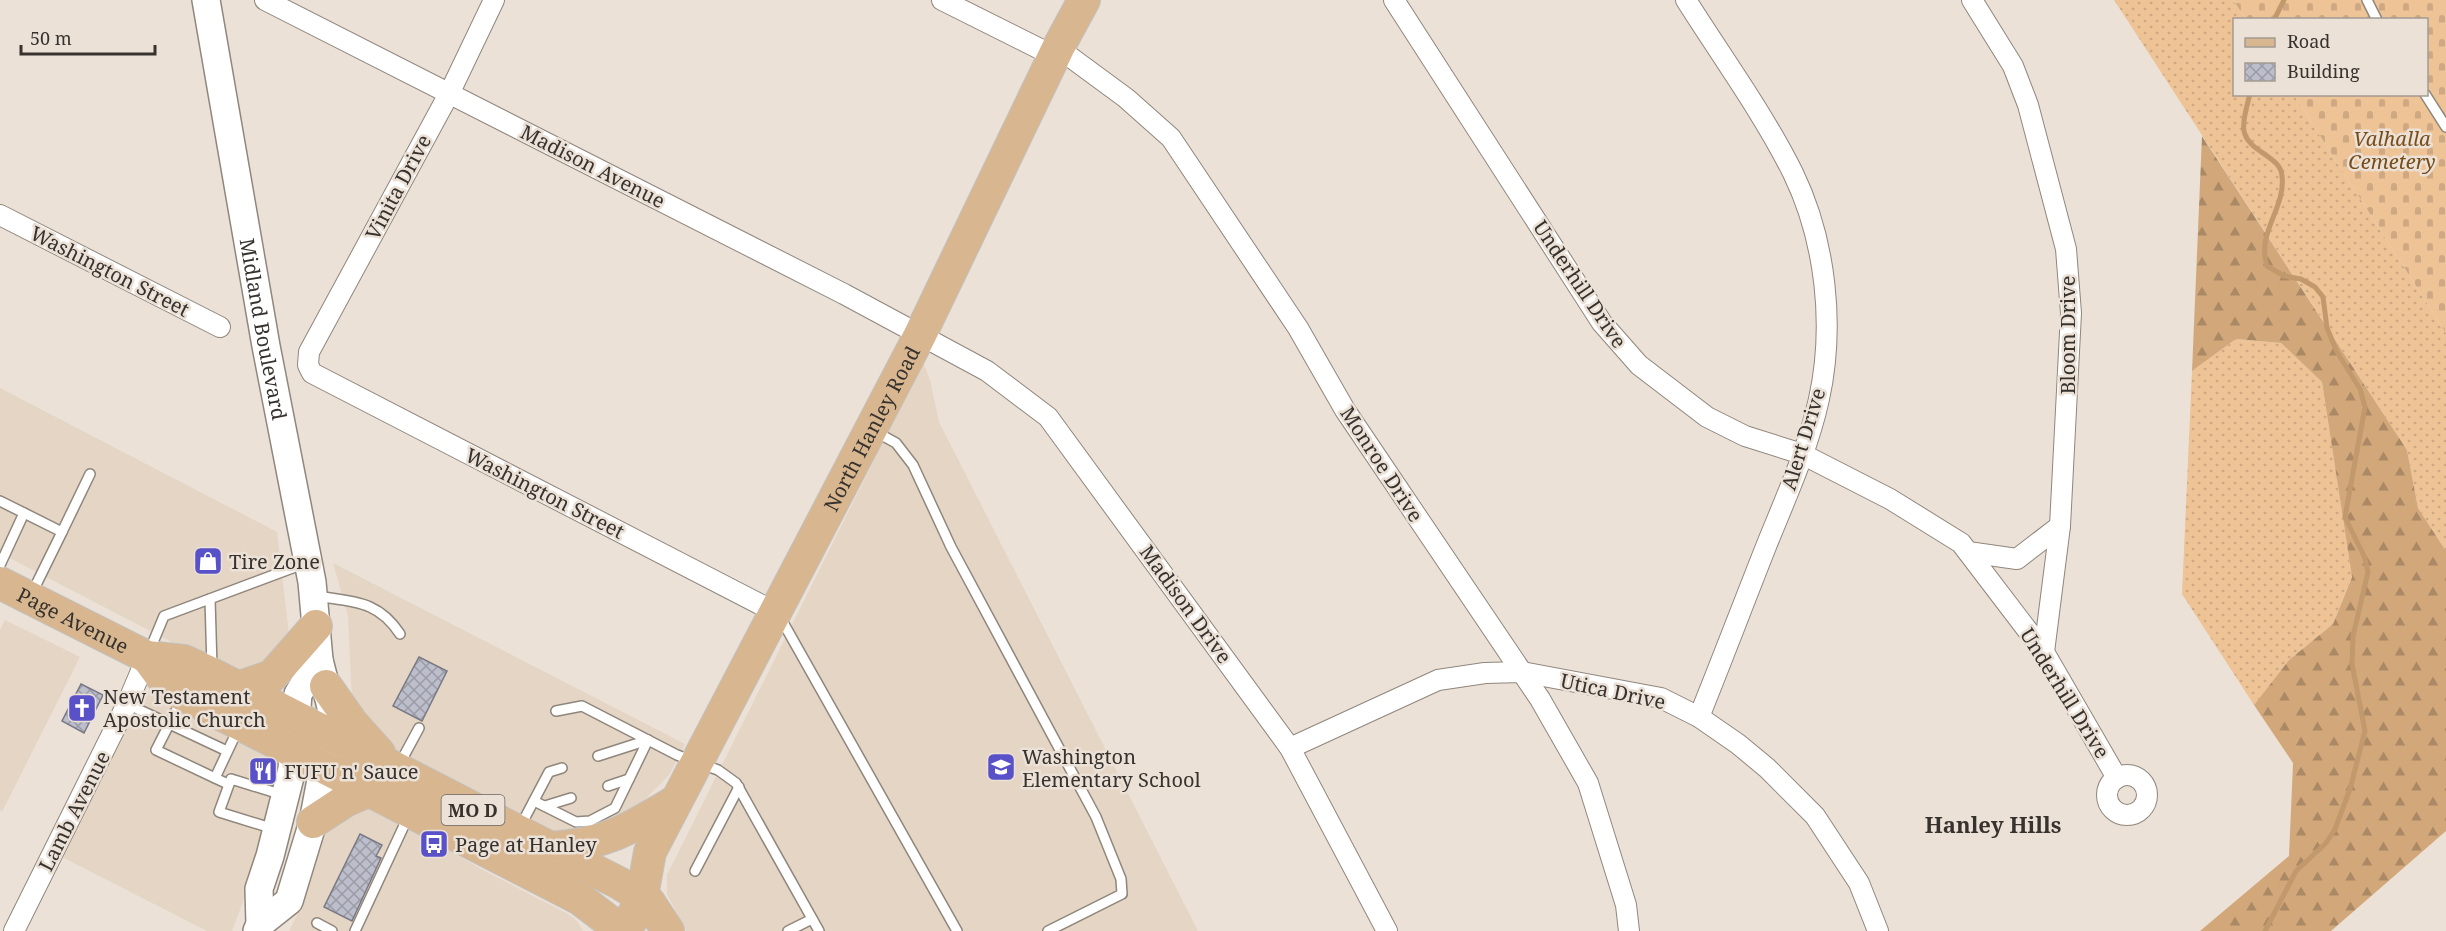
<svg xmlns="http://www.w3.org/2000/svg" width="2446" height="931" font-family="'Noto Serif',serif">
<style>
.built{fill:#e5d5c4}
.grass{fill:url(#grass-dots)}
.forest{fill:url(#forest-firs)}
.cemetery{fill:url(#cemetery-stones)}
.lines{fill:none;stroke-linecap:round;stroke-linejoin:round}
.stream{stroke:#c2996c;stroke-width:5}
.building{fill:url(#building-cross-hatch);stroke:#787986;stroke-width:1.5}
.lane-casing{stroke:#8f867c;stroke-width:12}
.street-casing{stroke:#8f867c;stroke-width:22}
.secondary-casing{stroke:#8f867c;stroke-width:30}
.primary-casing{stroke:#c3c2c0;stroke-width:34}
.lane{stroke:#fff;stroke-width:9}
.street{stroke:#fff;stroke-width:20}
.secondary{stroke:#fff;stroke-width:27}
.primary{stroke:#d7b690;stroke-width:32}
.labels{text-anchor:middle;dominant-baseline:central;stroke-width:5;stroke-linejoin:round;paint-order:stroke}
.shield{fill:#ece1d7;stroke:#6d6661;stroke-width:1.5}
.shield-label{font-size:18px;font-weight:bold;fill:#36322e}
.park-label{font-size:20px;font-style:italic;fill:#774d19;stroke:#ece1d7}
.street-label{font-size:20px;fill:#36322e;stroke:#ece1d7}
.poi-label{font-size:20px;fill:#36322e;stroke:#ece1d7;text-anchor:start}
.quarter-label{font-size:22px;font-weight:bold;fill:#36322e;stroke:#ece1d7}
</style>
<defs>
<pattern id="grass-dots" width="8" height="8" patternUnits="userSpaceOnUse" patternTransform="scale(1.5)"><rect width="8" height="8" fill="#eec396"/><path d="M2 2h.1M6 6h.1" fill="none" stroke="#cda882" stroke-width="1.8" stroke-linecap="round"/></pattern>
<pattern id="forest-firs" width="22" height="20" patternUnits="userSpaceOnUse" patternTransform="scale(1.5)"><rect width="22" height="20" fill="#d2a87b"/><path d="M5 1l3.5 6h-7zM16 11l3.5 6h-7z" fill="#ab8965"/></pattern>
<pattern id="cemetery-stones" width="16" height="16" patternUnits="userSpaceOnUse" patternTransform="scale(1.5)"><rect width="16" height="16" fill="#eec396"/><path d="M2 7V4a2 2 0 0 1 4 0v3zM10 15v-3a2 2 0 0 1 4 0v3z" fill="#cda882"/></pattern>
<pattern id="building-cross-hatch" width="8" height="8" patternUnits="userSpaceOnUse" patternTransform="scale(1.5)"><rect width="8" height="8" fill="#bcbecb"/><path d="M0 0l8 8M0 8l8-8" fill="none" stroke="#9a9ba5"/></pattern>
</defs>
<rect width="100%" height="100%" fill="#ece1d7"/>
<g class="built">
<polygon points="923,362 930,380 939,422 1198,931 686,931 667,894 667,875"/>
<polygon points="0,388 277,532 289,634 274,664 233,674 0,553"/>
<polygon points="333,563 685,744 669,775 618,827 561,834 385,745 352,701 348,616"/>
<polygon points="5,620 80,657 2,812 0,810 0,630"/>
<polygon points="148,691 158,693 275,755 284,770 269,833 232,931 207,931 62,857 142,694"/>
<polygon points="372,806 483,870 568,914 577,921 583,931 289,931 300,909 328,819"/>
</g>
<g class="grass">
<polygon points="2114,0 2233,0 2246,19 2234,20 2234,94 2294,95 2446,333 2446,551 2418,508 2407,450"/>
<polygon points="2236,339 2281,343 2322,382 2352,576 2333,624 2289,660 2254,705 2182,594 2192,371"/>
</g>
<polygon class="forest" points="2202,136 2407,450 2418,508 2446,551 2446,831 2331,931 2200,931 2289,856 2293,763 2254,705 2289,660 2333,624 2352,577 2322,382 2281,343 2236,339 2192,371"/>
<polygon class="cemetery" points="2233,0 2446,0 2446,333 2294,95 2426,94 2426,20 2246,19"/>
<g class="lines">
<g class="stream">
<polyline points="2274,20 2284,0"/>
<path d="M2250 94C2247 106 2242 120 2244 131 2248 152 2281 156 2282 176 2286 208 2256 233 2267 266L2284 276 2301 279 2315 287 2323 297 2327 328 2337 352 2360 389 2365 407 2345 517 2365 558 2368 572 2353 636 2352 664 2365 731 2350 789 2335 829 2326 843 2296 871 2265 931"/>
</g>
</g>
<g class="building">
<polygon points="419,657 447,671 422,721 393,706"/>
<polygon points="81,684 103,695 84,733 62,721"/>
<polygon points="360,834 382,845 376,856 381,858 352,921 324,907"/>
</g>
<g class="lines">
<g class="lane-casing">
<g id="lane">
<polyline points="2367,0 2377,20"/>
<polyline points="2425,94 2446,127"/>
<polyline points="876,432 896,443 913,465 951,547 1096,817 1121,879 1122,894 1048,931"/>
<polyline points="0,501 62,532 31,595"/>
<polyline points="62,532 90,474"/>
<polyline points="0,565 24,513"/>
<path d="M316 596C353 602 378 600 400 634"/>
<polyline points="210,599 212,668"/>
<polyline points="780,617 957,931"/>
<polyline points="149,652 164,616 306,563"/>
<polyline points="181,701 156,750 215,778"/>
<polyline points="127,704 227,751"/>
<polyline points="556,711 582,706 677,755 718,770 736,783 819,931"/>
<polyline points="598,756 648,740"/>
<polyline points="399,765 419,728"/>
<polyline points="228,784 215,778 239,727"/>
<polyline points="608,786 629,779"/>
<polyline points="534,801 576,822 590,821 615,808 648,740"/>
<polyline points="545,806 571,798"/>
<polyline points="520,827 549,772 562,768"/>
<polyline points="274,829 219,812 231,779 283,795"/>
<polyline points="695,871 739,787"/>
<polyline points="317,923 332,931"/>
<polyline points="355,931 408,817"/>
<polyline points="788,931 812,919"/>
</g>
</g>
<g class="street-casing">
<g id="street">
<polyline points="265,0 844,294 987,371 1048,417 1290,748 1387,931"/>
<polyline points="494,0 450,92 309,352 308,365 312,373 777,613"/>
<polyline points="942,0 1054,56"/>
<polyline points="1394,0 1602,323 1639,365 1707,417 1745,436 1802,454 1890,499 1961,543 2044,652 2117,778"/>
<path d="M1686 0C1722 57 1763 113 1793 173 1826 241 1835 326 1819 399 1808 449 1786 497 1767 544 1744 602 1722 660 1699 717"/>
<polyline points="1972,0 2013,66 2028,105 2066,249 2071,313 2060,526 2044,652"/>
<polyline points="1058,48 1126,98 1171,138 1298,328 1345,410 1540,699 1588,783 1626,905 1629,931"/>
<polyline points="0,215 220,327"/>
<polyline points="1968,552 2017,559 2060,526"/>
<polyline points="1290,748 1438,680 1485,673 1522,672 1661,698 1699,717 1738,744 1767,768 1815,816 1859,883 1878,931"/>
<circle cx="2127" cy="795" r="20"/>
<polyline points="14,931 127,704 147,657"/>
</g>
</g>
<g class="secondary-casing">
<g id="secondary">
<path id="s1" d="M206 0 266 346 312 582 319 660 331 707"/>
<polyline points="260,924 289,901 313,822 327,748"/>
<polyline points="257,931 260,924 259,889 270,856 292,769 298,694 319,660"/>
</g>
</g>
<g class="primary-casing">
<g id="primary">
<path id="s2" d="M0 583 147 657 184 661 204 670 619 883 649 902 668 931"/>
<polyline points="147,657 170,688 580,899 622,931"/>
<polyline points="326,686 352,723 379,753"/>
<polyline points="237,688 272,676 316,626"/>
<polyline points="313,822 345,801 368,791"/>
<path d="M551 848C606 844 630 829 676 801"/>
<path id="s3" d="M626 931 642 896 650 852 920 335 1058 48 1084 0"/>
</g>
</g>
<use href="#lane" class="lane"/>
<use href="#street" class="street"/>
<use href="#secondary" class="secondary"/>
<use href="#primary" class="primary"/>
</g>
<defs>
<g id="shop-square" transform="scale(1.5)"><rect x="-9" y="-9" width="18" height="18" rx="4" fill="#5951c8" stroke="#ece1d7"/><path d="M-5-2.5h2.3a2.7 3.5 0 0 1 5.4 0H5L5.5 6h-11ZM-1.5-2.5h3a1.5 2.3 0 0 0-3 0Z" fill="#fff"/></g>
<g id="church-square" transform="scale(1.5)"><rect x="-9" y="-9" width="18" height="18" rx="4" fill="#5951c8" stroke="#ece1d7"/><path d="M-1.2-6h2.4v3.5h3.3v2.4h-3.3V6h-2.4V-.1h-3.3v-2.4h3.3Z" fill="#fff"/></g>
<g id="school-square" transform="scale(1.5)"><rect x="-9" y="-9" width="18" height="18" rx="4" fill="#5951c8" stroke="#ece1d7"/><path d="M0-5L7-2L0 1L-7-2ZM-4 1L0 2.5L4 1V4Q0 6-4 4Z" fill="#fff"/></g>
<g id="restaurant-square" transform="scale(1.5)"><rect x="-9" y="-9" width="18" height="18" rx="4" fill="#5951c8" stroke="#ece1d7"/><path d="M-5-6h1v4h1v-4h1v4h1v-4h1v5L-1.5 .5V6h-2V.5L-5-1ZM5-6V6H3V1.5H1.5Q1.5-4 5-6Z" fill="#fff"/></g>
<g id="bus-square" transform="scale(1.5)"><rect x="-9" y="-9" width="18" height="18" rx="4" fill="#5951c8" stroke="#ece1d7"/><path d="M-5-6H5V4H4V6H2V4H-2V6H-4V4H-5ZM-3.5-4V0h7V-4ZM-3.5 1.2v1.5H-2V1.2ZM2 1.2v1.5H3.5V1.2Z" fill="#fff"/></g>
</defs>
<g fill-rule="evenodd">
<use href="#shop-square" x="208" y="561"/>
<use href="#church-square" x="82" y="708"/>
<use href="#school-square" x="1001" y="767"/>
<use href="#restaurant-square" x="263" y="771"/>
<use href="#bus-square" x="434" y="844"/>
</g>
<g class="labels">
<rect class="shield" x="441.5" y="795" width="63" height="30" rx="4.5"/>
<g class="shield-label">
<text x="473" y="810">MO D</text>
</g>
<g class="park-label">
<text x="2392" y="138">Valhalla<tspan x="2392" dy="23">Cemetery</tspan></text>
</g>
<g class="street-label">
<text transform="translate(593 166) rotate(27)">Madison Avenue</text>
<text transform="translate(398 187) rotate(-62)">Vinita Drive</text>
<text transform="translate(110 271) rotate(27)">Washington Street</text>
<text transform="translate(1580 284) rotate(56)">Underhill Drive</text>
<text stroke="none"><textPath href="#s1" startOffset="334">Midland Boulevard</textPath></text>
<text transform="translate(2067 335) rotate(-90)">Bloom Drive</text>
<text stroke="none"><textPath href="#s3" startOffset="561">North Hanley Road</textPath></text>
<text transform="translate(1803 439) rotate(-73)">Alert Drive</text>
<text transform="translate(1382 464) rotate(57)">Monroe Drive</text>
<text transform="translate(545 493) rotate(27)">Washington Street</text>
<text transform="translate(1186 604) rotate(54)">Madison Drive</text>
<text stroke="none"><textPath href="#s2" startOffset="82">Page Avenue</textPath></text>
<text transform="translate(1613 691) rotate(12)">Utica Drive</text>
<text transform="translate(2065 693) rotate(58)">Underhill Drive</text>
<text transform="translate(74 811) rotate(-63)">Lamb Avenue</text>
</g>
<g class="poi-label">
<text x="229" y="561">Tire Zone</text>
<text x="103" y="696">New Testament<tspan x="103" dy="23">Apostolic Church</tspan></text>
<text x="1022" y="756">Washington<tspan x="1022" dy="23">Elementary School</tspan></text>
<text x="284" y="771">FUFU n' Sauce</text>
<text x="455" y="844">Page at Hanley</text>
</g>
<g class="quarter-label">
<text x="1993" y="824">Hanley Hills</text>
</g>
</g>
<rect x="2233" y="18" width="195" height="78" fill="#ece1d7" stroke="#a39b93" stroke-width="1.5"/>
<rect x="2245" y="38" width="30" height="9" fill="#d7b690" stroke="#a39b93" stroke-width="1.5"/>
<text x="2287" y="48" font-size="18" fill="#36322e">Road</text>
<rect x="2245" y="63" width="30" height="18" fill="url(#building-cross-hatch)" stroke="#a39b93" stroke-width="1.5"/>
<text x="2287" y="78" font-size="18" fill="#36322e">Building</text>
<path d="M21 45v9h134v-9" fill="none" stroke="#36322e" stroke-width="3"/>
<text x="30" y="45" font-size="18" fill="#36322e" stroke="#ece1d7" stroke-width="4.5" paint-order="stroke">50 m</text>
</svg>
